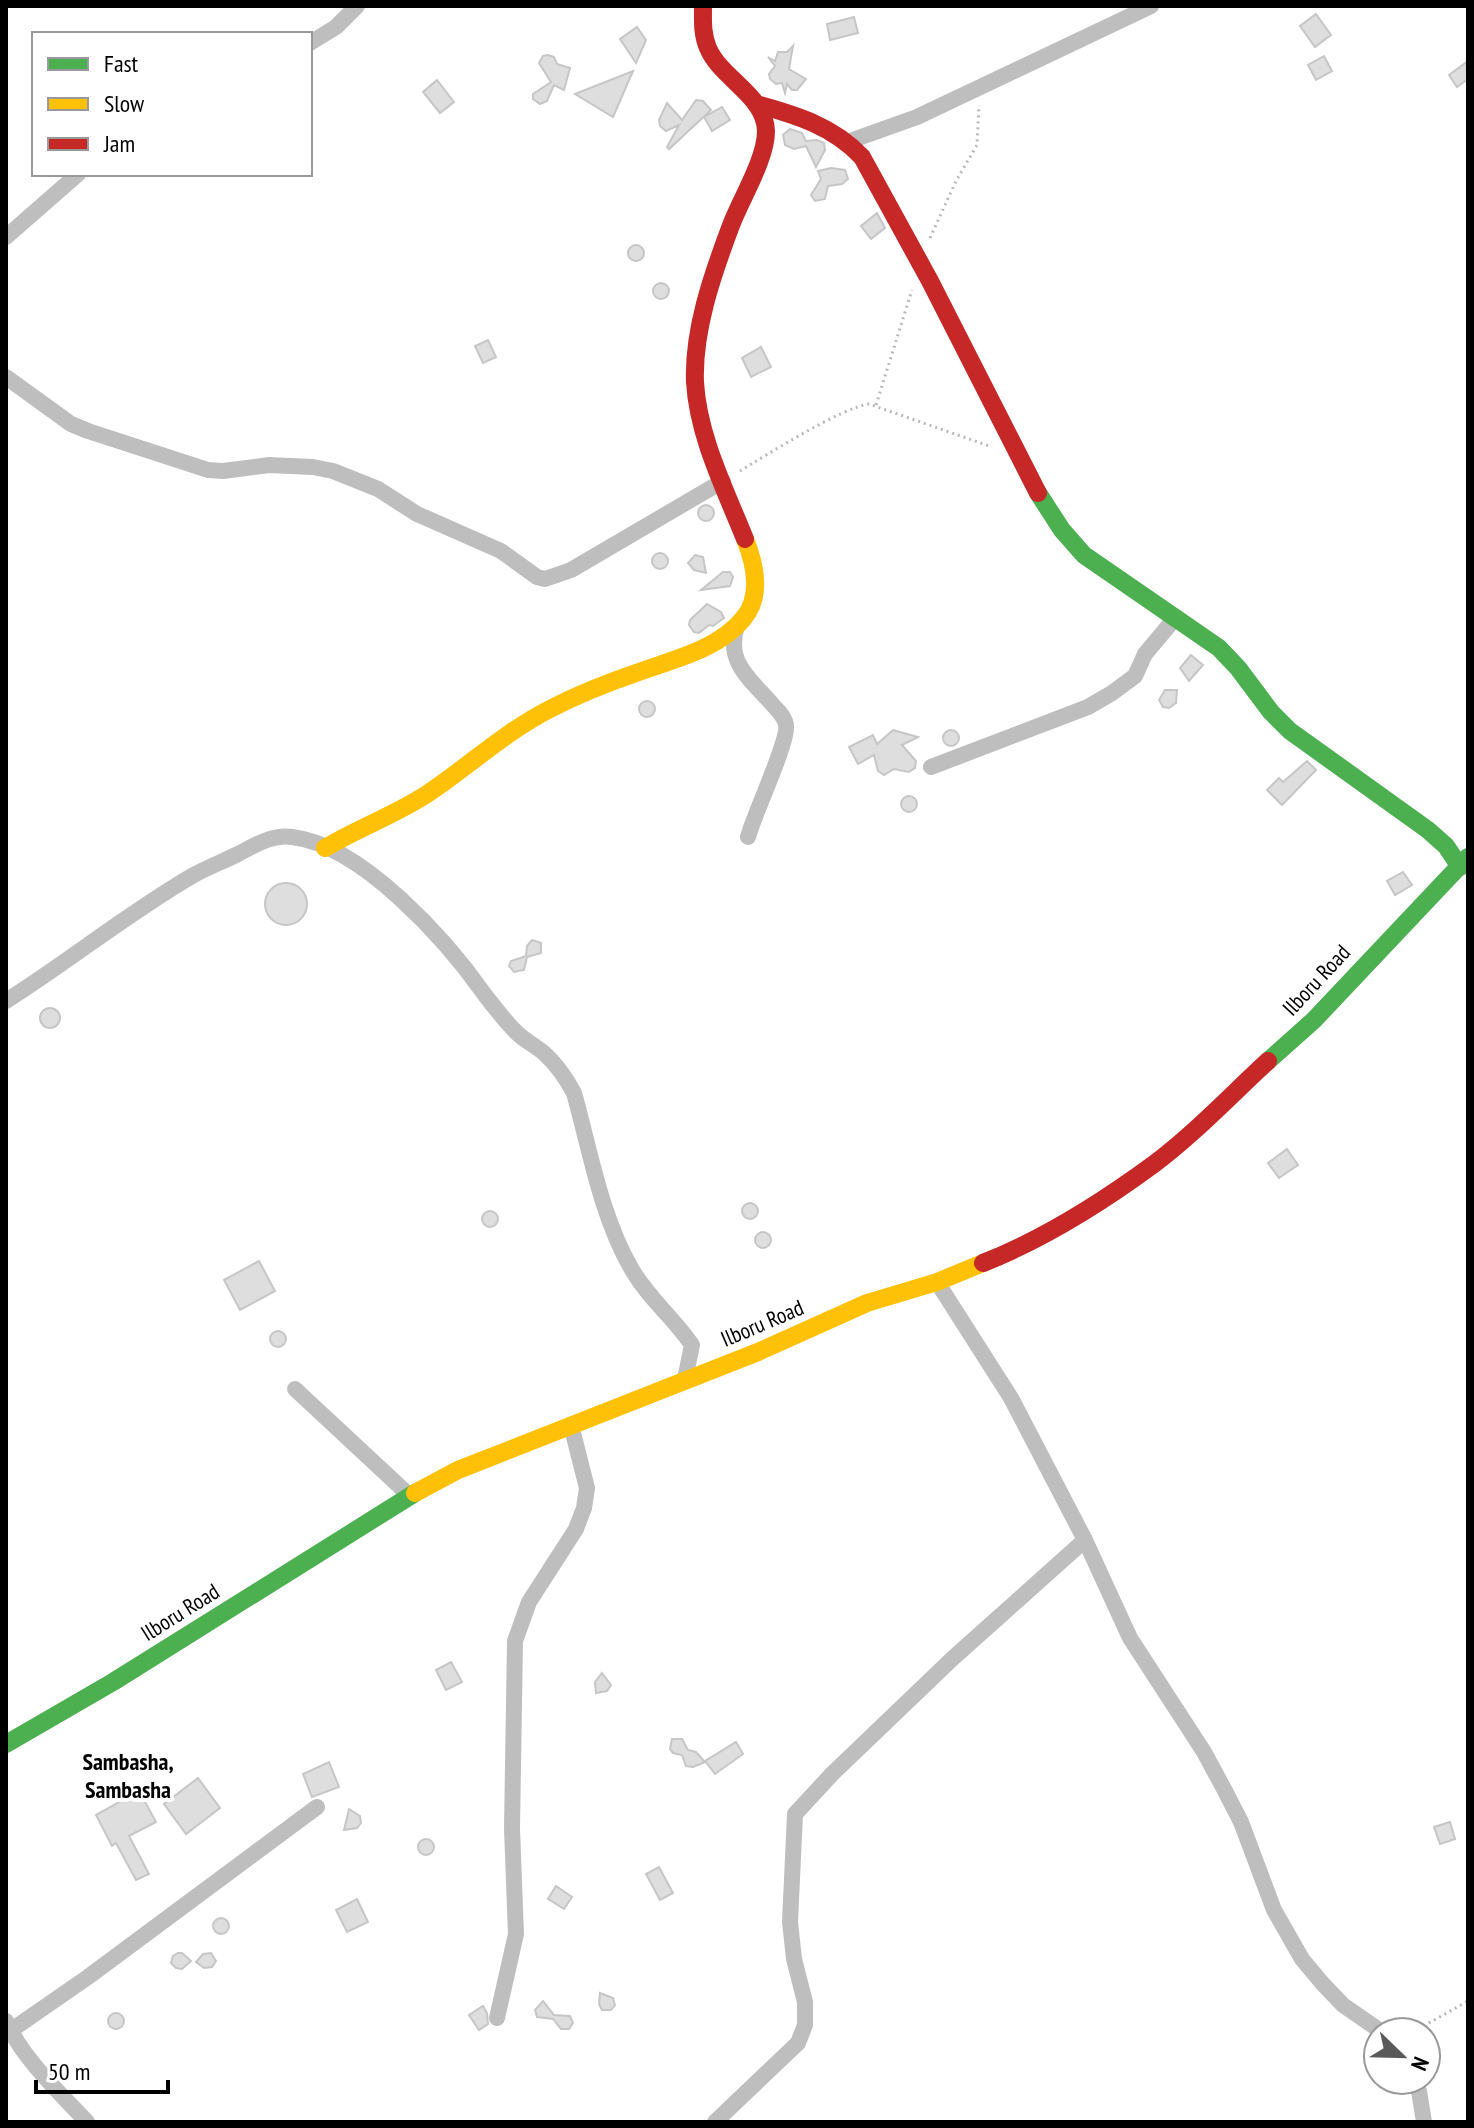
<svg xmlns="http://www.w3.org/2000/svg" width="1474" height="2128" font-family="'PT Sans Narrow',sans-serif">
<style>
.building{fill:#dedede;stroke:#c6c6c6;stroke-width:2}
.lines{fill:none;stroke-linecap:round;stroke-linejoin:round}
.path{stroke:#b9b9b9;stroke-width:3;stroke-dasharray:2 4;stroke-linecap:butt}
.street{stroke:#bebebe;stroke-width:16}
.fast{stroke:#4caf50;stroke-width:18}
.slow{stroke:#ffc107;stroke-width:18}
.jam{stroke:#c62828;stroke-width:18}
.labels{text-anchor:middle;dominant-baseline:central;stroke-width:8;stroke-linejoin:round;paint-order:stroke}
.street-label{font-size:22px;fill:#000;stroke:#fff}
.neighbourhood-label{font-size:24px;font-weight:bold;fill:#000;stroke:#fff}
</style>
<rect width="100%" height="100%" fill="#fff"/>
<g class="building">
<polygon points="1316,14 1331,35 1315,47 1300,26"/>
<polygon points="854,17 858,33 830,40 827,24"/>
<polygon points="637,27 646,40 636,63 620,39"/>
<polygon points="793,46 789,69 806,79 797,90 792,90 787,84 785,93 782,83 776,84 770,79 769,74 775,66 768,57 775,61 778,52 787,52"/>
<polygon points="548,55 554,57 557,64 570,68 564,90 554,85 547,101 540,104 533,99 533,94 551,82 539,63 543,56"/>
<polygon points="1324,56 1332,71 1316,80 1308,65"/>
<polygon points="1468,61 1468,79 1457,87 1449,75"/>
<polygon points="633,71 613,117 575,94"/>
<polygon points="437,80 454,102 440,113 423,92"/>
<polygon points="696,100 703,101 711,110 669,149 667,147 679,125 666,131 660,126 659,120 667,103 682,120"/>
<polygon points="722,107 730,120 712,131 704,117"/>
<polygon points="790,129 802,133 806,141 817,140 824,143 825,150 816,167 806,146 794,149 785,145 783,135"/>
<polygon points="831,168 845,170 848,179 842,184 828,186 825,199 815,201 811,195 821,179 818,171"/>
<polygon points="877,213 885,228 871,239 861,226"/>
<circle cx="636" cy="253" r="8"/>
<circle cx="661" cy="291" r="8"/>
<polygon points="488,340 496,357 483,363 475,346"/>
<polygon points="761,347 771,367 751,377 742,358"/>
<circle cx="706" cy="513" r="8"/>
<circle cx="660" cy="561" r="8"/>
<polygon points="695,555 703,557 706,573 694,570 688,563"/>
<polygon points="723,572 730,572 733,577 730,586 701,590"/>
<polygon points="707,604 721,612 724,618 713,626 709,625 699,633 694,632 689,625 690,620"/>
<polygon points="1191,655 1203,665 1189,681 1180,668"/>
<polygon points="1165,690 1177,690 1176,703 1169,708 1163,707 1159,700"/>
<circle cx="647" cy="709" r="8"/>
<circle cx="951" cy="738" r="8"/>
<polygon points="893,730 918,737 902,745 916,761 915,768 909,772 894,769 884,775 878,771 874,755 858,764 849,747 873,735 877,744"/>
<polygon points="1307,761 1316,770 1282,805 1267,790 1279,778 1283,782"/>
<circle cx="909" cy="804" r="8"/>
<polygon points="1403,872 1412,885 1395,895 1387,881"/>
<circle cx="286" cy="904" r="21"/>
<polygon points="532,940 541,943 541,953 527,957 524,970 514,972 509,966 511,961 526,956 527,946"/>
<circle cx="50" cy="1018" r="10"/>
<polygon points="1287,1149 1298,1165 1279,1178 1268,1163"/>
<circle cx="750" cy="1211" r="8"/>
<circle cx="490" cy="1219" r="8"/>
<circle cx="763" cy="1240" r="8"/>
<polygon points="259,1261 275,1291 240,1310 224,1280"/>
<circle cx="278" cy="1339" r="8"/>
<polygon points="451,1662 462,1682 446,1690 436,1670"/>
<polygon points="602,1673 611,1685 607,1691 596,1693 595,1682"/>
<polygon points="672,1739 682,1739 688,1750 696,1752 705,1762 693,1767 686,1766 682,1755 673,1753 670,1749"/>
<polygon points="736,1742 743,1754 715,1774 705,1761"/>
<polygon points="329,1762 339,1787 312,1797 303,1774"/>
<polygon points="198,1778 220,1808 186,1834 164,1804"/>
<polygon points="139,1791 156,1822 129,1836 149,1874 136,1880 116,1843 112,1846 96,1815"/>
<polygon points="349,1809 360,1816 361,1823 357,1828 344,1830"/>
<polygon points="1450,1822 1455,1839 1440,1844 1434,1827"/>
<circle cx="426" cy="1847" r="8"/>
<polygon points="659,1867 673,1893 660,1900 646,1874"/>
<polygon points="556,1886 572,1897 564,1909 548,1899"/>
<polygon points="357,1899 368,1922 347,1932 336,1910"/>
<circle cx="221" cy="1926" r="8"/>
<polygon points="178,1953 182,1953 191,1961 182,1969 176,1968 171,1963 173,1956"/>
<polygon points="211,1953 216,1961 212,1967 204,1968 196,1962 203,1954"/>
<polygon points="600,1993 613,1998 615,2005 611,2010 602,2010 599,2004"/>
<polygon points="543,2001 554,2015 570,2016 573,2023 569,2029 561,2029 553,2019 537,2017 535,2010"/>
<polygon points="483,2006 487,2013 488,2024 479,2030 469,2015"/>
<circle cx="116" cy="2021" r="8"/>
</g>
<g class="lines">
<g class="path">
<polyline points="930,238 956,181 977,145 979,105"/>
<polyline points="876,405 912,290"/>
<path d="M740 471C768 454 841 408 869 404L992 447"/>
<polyline points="1413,2032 1468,2001"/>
</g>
<g class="street">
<polyline points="310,43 336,27 357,6"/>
<polyline points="850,141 917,117 1151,6"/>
<polyline points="6,237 78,174"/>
<polyline points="6,377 71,424 88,431 208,470 223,471 269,465 313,467 333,471 378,489 417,514 501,551 537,577 545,579 571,570 723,481"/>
<path d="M737 626C725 662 750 679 773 705 778 711 785 717 786 725 789 741 754 814 748 837"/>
<polyline points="931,767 1088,707 1112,693 1135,676 1145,654 1176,617"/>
<path d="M6 1001C69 961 127 914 192 876 206 868 222 862 236 855 254 846 271 834 292 837 362 845 447 941 485 995 495 1008 505 1021 516 1032 525 1041 536 1046 545 1054 557 1065 566 1078 574 1093 590 1150 601 1216 631 1268 648 1298 674 1318 692 1345L685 1379"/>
<polyline points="937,1282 1011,1398 1085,1540 1130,1638 1204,1752 1224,1789 1241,1822 1274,1910 1302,1959 1322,1983 1343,2005 1382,2032"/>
<polyline points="295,1389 410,1496"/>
<polyline points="497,2018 516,1934 512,1829 515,1641 529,1602 576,1529 584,1508 587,1488 571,1425"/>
<path d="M6 2021C22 2058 60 2093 87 2122"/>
<polyline points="10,2031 88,1977 317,1807"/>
<polyline points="1414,2080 1419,2091 1424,2122"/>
<polyline points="715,2122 798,2043 805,2025 805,2002 794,1959 790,1922 795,1814 832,1774 952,1659 1085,1540"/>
</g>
<g class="fast">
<polyline points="1038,493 1062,530 1084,555 1219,648 1238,668 1271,712 1290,731 1428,830 1446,846 1460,867"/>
<polyline points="1268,1061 1314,1020 1468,857"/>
<polyline points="6,1744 113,1682 415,1493"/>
</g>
<g class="slow">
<path d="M325 848C358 828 395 815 427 794 469 766 506 731 552 708 579 694 607 683 636 673 671 660 718 650 743 619 763 596 755 564 745 539"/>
<polyline points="415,1493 458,1470 758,1352 867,1303 937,1282 983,1263"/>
</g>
<g class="jam">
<path d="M703 6C703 21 702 34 708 48 721 79 765 95 766 131 766 160 740 200 730 228 712 276 693 331 695 382 698 436 725 489 745 539"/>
<path d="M756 104C796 115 833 126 862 157L930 281 1038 493"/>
<path d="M983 1263C1044 1239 1101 1203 1154 1164 1194 1134 1231 1095 1268 1061"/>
</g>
</g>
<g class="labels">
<g class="street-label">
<text transform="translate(1316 980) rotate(-47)">Ilboru Road</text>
<text transform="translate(762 1323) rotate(-23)">Ilboru Road</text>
<text transform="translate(180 1612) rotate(-32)">Ilboru Road</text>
</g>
<g class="neighbourhood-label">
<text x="128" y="1761">Sambasha,<tspan x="128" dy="28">Sambasha</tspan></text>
</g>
</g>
<rect width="1474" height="2128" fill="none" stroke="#000000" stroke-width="16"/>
<rect x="32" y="32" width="280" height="144" fill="#ffffff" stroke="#999999" stroke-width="2"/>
<rect x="48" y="58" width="40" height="12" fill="#4caf50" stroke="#999999" stroke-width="2"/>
<text x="104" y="72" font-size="24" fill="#000000">Fast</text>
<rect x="48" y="98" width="40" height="12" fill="#ffc107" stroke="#999999" stroke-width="2"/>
<text x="104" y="112" font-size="24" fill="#000000">Slow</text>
<rect x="48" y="138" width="40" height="12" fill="#c62828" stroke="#999999" stroke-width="2"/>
<text x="104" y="152" font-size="24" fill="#000000">Jam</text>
<g transform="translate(1402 2056) rotate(113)"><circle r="38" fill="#ffffff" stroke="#999999" stroke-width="2"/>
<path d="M0-6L14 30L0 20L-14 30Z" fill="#595959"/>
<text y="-12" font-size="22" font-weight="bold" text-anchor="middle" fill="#000000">N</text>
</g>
<path d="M36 2080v12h132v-12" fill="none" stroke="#000000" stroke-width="4"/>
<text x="48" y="2080" font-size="24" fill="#000000" stroke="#ffffff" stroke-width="6" paint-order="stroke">50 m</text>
</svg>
